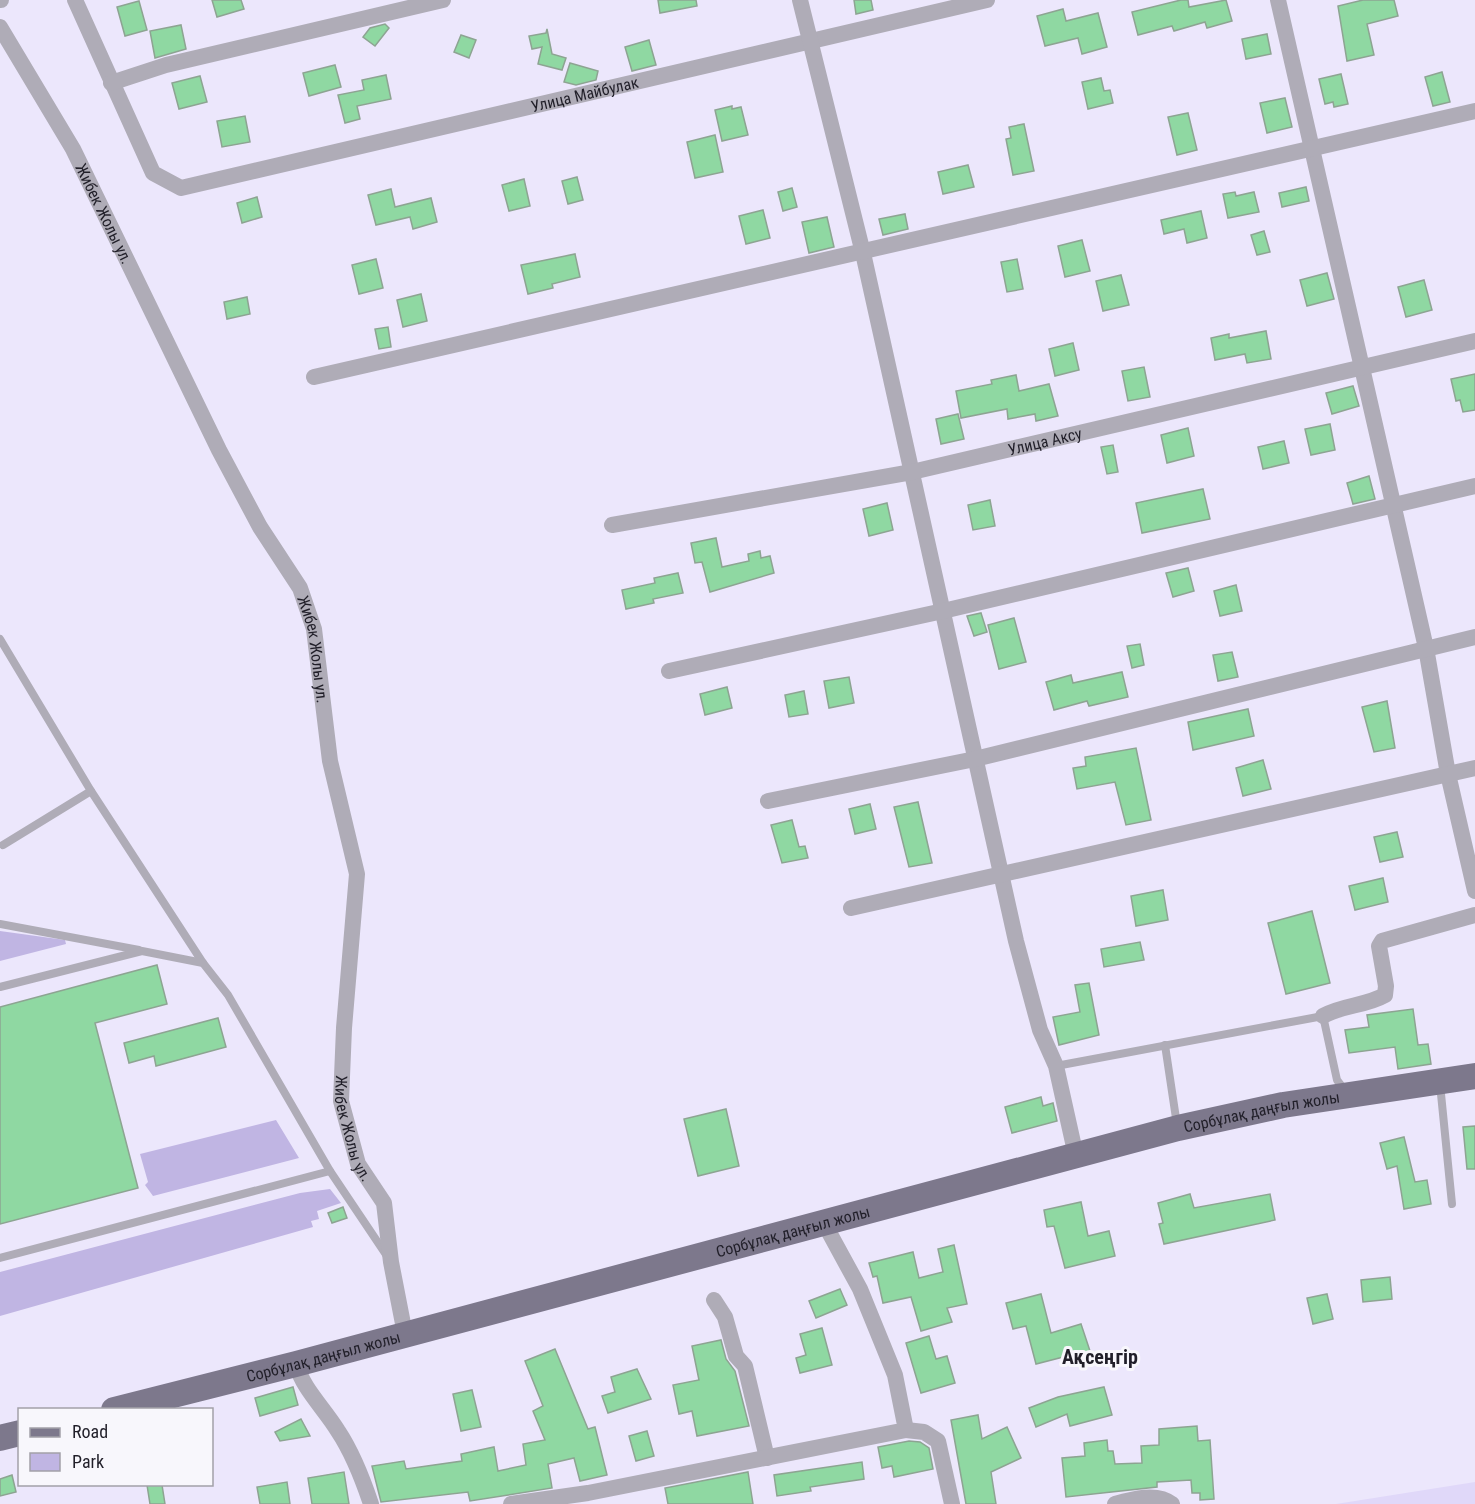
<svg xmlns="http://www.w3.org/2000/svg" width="1475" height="1504" font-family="'Roboto Condensed',sans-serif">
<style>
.built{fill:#e0d8f9}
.green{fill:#c0b5e3}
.building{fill:#8fd8a2;stroke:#8da492;stroke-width:1.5}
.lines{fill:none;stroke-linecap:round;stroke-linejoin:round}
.service{stroke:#afacb7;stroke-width:8}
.minor{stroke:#afacb7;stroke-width:16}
.primary{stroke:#7d788c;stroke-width:26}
.labels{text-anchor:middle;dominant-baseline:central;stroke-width:6;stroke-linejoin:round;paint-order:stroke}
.street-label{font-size:16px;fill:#211f29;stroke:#f8f7fc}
.quarter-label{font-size:20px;font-weight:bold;fill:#211f29;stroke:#f8f7fc}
</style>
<rect width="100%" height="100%" fill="#ece7fc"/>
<polygon class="built" points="1475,1482 1475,1504 1336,1504"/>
<g class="green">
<polygon points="0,931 65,940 66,944 0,961"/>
<polygon points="276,1120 299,1158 153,1196 145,1185 148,1182 140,1154"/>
<polygon points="330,1189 341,1203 317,1211 319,1219 311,1221 313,1227 0,1316 0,1272 300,1193"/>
</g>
<g class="building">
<polygon points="212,0 241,0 244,9 217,17"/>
<polygon points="658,0 696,0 697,6 660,13"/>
<polygon points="854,0 871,0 873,10 856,14"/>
<polygon points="1181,0 1188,0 1189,7 1226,0 1232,21 1207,28 1205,22 1174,31 1172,26 1138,35 1132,12"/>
<polygon points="1363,0 1394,0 1398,16 1367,24 1374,55 1347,61 1338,6"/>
<polygon points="139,1 147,30 125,36 117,7"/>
<polygon points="1063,9 1066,21 1098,13 1107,47 1082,54 1078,38 1045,46 1037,16"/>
<polygon points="385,24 389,28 375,46 363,37 370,28"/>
<polygon points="181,25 186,49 155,58 150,31"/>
<polygon points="547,29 552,54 566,58 562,70 538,64 542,47 532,49 529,36 546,33"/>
<polygon points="1267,34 1271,54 1246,59 1242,39"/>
<polygon points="461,35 476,40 469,58 454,52"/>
<polygon points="649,40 656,65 632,71 625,47"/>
<polygon points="570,63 598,71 596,80 576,85 564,82"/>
<polygon points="335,65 341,87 309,96 303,73"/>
<polygon points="1442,72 1450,102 1433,106 1425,77"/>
<polygon points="1341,74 1348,104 1334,107 1333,102 1325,104 1319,79"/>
<polygon points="386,75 391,99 357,106 360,119 345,123 338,95 364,90 362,80"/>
<polygon points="200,76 207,102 179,109 172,83"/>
<polygon points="1101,78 1104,91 1110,90 1113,103 1088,109 1082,82"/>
<polygon points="1285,98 1292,127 1267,133 1260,103"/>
<polygon points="732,106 732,109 741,107 748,135 722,141 715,110"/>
<polygon points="1188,113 1197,150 1177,155 1168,117"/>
<polygon points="245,116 250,142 222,147 217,121"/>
<polygon points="1024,124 1034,171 1013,175 1006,139 1011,138 1009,127"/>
<polygon points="715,135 723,172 695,178 687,142"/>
<polygon points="968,165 974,187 943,194 938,172"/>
<polygon points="577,177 583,200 568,204 562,181"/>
<polygon points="524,179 530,206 509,211 502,185"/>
<polygon points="1306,187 1309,201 1282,207 1279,193"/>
<polygon points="792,188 797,207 783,211 778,192"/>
<polygon points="391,189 395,207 431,198 437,222 413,229 410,217 376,225 368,195"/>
<polygon points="1235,192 1236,196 1254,192 1259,212 1228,218 1223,194"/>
<polygon points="257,197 262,217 242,223 237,203"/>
<polygon points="763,210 770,238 746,244 739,216"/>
<polygon points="1201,211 1207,238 1187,243 1184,229 1164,234 1161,220"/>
<polygon points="905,214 908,229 883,235 879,219"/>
<polygon points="827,217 834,247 809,253 802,222"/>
<polygon points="1264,231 1270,252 1257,255 1251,235"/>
<polygon points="1082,240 1090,271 1065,277 1058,246"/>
<polygon points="575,254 580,277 552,284 553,288 528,294 521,265"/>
<polygon points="376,259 383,288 359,294 352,265"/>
<polygon points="1017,259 1023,289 1007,292 1001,262"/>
<polygon points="1327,273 1334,299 1307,306 1300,280"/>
<polygon points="1121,275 1129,305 1103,311 1096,281"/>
<polygon points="1424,280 1432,310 1406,317 1398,287"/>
<polygon points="421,294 427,321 403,327 397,300"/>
<polygon points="247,297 250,314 227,319 224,302"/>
<polygon points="388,327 391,347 379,349 375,329"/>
<polygon points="1266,331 1271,359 1247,363 1245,354 1215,360 1211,338 1229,334 1229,338"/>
<polygon points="1073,343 1079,370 1055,376 1049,349"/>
<polygon points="1144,367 1150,397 1128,401 1122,371"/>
<polygon points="1475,374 1475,410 1463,412 1460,400 1456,401 1451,379"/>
<polygon points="1016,375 1019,391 1049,384 1058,416 1036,421 1035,414 1008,419 1007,409 961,418 956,391 992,384 991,380"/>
<polygon points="1353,386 1359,406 1332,414 1326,393"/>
<polygon points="958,414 964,439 941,444 936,419"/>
<polygon points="1330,424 1335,450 1311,455 1305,429"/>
<polygon points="1188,428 1194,456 1167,463 1161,435"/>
<polygon points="1284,441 1289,463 1263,469 1258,447"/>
<polygon points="1113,445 1118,472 1107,474 1101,447"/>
<polygon points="1369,476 1375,499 1353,504 1347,483"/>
<polygon points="1203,489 1210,519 1142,533 1136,503"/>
<polygon points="990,500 995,526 973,530 968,505"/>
<polygon points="887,503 893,530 869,536 863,509"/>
<polygon points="716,538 722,567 749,561 748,554 760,551 761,558 770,556 774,573 710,592 702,562 695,563 691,543"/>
<polygon points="1188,568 1194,591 1173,597 1166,573"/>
<polygon points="678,573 683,593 653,599 654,603 626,609 622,590 655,583 654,578"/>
<polygon points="1236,585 1242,611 1220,616 1214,591"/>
<polygon points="981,613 987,632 974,636 967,616"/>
<polygon points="1014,618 1026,662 999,669 988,625"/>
<polygon points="1140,644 1144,665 1132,668 1127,646"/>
<polygon points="1232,652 1238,677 1218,681 1213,655"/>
<polygon points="1122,672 1128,697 1089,706 1087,701 1054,710 1046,682 1071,675 1073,683"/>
<polygon points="849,677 854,703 829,708 824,681"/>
<polygon points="727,687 732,708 705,715 700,694"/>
<polygon points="804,691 808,714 789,717 785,695"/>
<polygon points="1387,701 1395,748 1374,752 1362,707"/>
<polygon points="1248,709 1254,736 1193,750 1188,722"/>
<polygon points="1136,748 1151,820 1126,825 1115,782 1077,789 1073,768 1086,766 1085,757"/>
<polygon points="1263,760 1271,789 1243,796 1236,768"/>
<polygon points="918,802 932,863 909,867 894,807"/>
<polygon points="870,804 876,829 855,834 849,809"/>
<polygon points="792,820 799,847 805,846 808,858 782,863 771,825"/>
<polygon points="1397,832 1403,857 1380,862 1374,837"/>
<polygon points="1383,878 1388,902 1355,910 1349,886"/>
<polygon points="1163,890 1168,920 1136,926 1131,896"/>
<polygon points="1312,911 1330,983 1286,994 1268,923"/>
<polygon points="1140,942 1144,960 1104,967 1101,949"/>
<polygon points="157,965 167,1004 95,1023 138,1188 0,1224 0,1007"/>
<polygon points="1089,983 1099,1035 1059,1045 1053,1017 1080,1012 1075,985"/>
<polygon points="1413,1009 1418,1045 1428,1044 1431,1064 1398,1069 1395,1047 1349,1053 1345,1030 1369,1027 1367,1015"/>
<polygon points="218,1018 226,1047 156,1066 154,1056 129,1063 124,1043"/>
<polygon points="1041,1097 1043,1106 1053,1103 1057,1121 1012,1133 1005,1107"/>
<polygon points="726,1109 739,1166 698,1176 684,1119"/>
<polygon points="1475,1126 1475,1169 1467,1169 1463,1127"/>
<polygon points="1404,1137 1415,1182 1427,1180 1431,1204 1404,1209 1397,1166 1387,1169 1380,1143"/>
<polygon points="1190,1194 1194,1208 1270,1194 1275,1220 1164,1244 1159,1224 1163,1223 1158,1203"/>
<polygon points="1081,1202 1088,1236 1109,1231 1115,1256 1065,1268 1054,1226 1047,1227 1044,1210"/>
<polygon points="343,1207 347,1218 332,1223 328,1213"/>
<polygon points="954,1245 967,1304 947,1308 952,1322 921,1331 911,1297 883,1303 877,1276 873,1277 869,1263 913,1252 919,1278 943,1272 938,1249"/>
<polygon points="1390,1277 1392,1299 1363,1302 1361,1280"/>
<polygon points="840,1289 847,1305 816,1318 809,1301"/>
<polygon points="1041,1294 1051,1333 1081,1324 1091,1354 1076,1358 1075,1354 1036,1364 1026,1326 1013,1329 1006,1303"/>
<polygon points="1327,1294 1333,1319 1313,1324 1307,1298"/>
<polygon points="822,1328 832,1365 800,1373 796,1358 806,1355 800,1334"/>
<polygon points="929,1336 936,1359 947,1356 955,1383 921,1393 906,1343"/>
<polygon points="721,1340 726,1359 735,1371 749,1426 697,1436 692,1411 679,1414 673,1385 699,1380 692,1346"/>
<polygon points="555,1349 588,1429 595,1427 607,1475 580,1481 574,1458 548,1464 552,1488 470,1501 468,1492 381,1502 372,1466 404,1461 406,1469 462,1461 461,1454 494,1447 498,1471 526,1465 523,1444 545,1440 533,1411 543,1406 525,1361"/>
<polygon points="637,1369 651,1399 608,1413 602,1396 615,1392 611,1377"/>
<polygon points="293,1387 298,1405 260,1416 255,1398"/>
<polygon points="1104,1387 1112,1415 1070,1426 1067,1414 1036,1427 1029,1408 1058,1397"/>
<polygon points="472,1390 481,1427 461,1431 453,1394"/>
<polygon points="978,1415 982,1439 1007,1427 1021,1458 991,1472 996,1504 966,1504 951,1420"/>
<polygon points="301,1419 310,1436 280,1441 275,1432"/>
<polygon points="1197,1426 1198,1441 1210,1440 1214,1499 1200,1500 1200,1493 1192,1493 1191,1480 1157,1482 1157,1487 1066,1497 1062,1458 1085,1456 1084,1443 1107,1440 1108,1451 1113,1451 1115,1464 1142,1463 1141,1446 1159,1445 1159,1429"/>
<polygon points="647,1431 654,1456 636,1461 629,1436"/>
<polygon points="909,1441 920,1442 929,1448 933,1469 894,1477 892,1466 882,1468 878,1447"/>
<polygon points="862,1462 864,1479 810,1487 811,1491 777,1496 774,1475"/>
<polygon points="344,1472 349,1504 312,1504 308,1478"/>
<polygon points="748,1472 753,1504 668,1504 665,1488"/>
<polygon points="12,1475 16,1492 0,1496 0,1479"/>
<polygon points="287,1482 290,1504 260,1504 257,1487"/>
<polygon points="147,1485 162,1485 165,1504 150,1504"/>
</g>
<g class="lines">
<g class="service">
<polyline points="0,639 91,791"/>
<polyline points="3,845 91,791 203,963"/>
<polyline points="0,924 139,950"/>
<polyline points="0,987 142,951 203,963 228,995 330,1171 0,1258"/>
<polyline points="1165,1045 1177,1125"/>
<polyline points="1056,1066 1323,1016 1337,1080 1346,1092"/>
<polyline points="1440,1084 1452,1204"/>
<polyline points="330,1171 387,1256"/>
</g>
<g class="minor">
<polyline points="0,0 1,0"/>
<path id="s1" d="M75 0 153 173 181 188 987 0"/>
<polyline points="800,0 863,253 1016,941 1040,1030 1056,1066 1076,1156"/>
<polyline points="1278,0 1426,648 1448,774 1475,891"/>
<path id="s2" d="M0 27 73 149 219 450 260 527 300 588 314 629 330 761 357 874 344 1028 341 1101 358 1164 384 1203 391 1262 405 1334"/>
<polyline points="111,83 166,65 443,0"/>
<polyline points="314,377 1475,111"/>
<path id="s3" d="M612 525 912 472 1475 341"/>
<polyline points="669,671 943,611 1475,486"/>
<polyline points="768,801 975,759 1475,637"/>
<polyline points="851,908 1475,768"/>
<path d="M1323 1016C1342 1005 1366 1006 1385 995L1386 986 1379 946 1382 941 1475 915"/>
<polyline points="714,1300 725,1317 736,1356 745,1366 767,1458"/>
<path d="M296 1364C303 1389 324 1408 338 1431 352 1452 363 1480 371 1504"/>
<polyline points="906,1430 924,1432 938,1441 952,1504"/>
<polyline points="511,1504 588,1493 906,1430 895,1375 860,1289 824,1223"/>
<path d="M1115 1504C1132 1499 1157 1492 1172 1504"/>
</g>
<g class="primary">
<path id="s4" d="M114 1410 296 1364 1178 1128 1283 1105 1475 1076"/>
<polyline points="0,1438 20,1433"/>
</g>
</g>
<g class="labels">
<g class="street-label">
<text stroke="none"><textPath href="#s1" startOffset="636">Улица Майбулак</textPath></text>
<text stroke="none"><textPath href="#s2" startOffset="214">Жибек Жолы ул.</textPath></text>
<text stroke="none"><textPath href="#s3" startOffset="441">Улица Аксу</textPath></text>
<text stroke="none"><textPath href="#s2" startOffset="700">Жибек Жолы ул.</textPath></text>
<text stroke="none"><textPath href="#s4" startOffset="1186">Сорбұлақ даңғыл жолы</textPath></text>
<text stroke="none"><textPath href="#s2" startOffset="1186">Жибек Жолы ул.</textPath></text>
<text stroke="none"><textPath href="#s4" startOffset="702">Сорбұлақ даңғыл жолы</textPath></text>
<text stroke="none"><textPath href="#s4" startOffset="216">Сорбұлақ даңғыл жолы</textPath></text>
</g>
<g class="quarter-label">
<text x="1100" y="1357">Ақсеңгір</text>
</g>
</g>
<rect x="18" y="1408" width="195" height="78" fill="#f8f7fc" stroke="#a2a1a8" stroke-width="1.5"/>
<rect x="30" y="1428" width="30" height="9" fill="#7d788c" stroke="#a2a1a8" stroke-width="1.5"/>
<text x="72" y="1438" font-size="18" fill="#211f29">Road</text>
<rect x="30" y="1453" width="30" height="18" fill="#c0b5e3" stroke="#a2a1a8" stroke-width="1.5"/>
<text x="72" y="1468" font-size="18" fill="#211f29">Park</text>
</svg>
